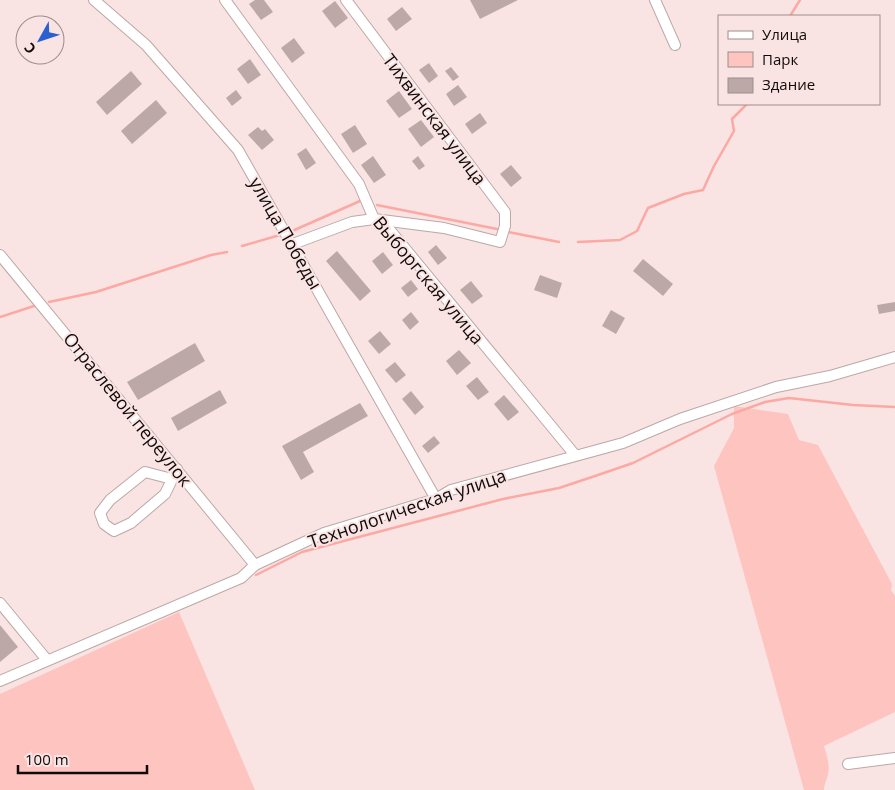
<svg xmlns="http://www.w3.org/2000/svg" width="895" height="790" font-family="'Open Sans',sans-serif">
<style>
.green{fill:#fec4c0}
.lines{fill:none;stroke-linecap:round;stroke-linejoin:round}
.stream{stroke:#fca8a3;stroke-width:2.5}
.building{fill:#bca9a7}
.minor-casing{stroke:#bca8a6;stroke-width:12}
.minor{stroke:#fff;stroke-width:10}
.labels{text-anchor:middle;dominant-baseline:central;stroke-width:4;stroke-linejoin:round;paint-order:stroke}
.street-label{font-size:18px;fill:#110a0a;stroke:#f9e4e3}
</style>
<rect width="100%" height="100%" fill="#f9e4e3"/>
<g class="green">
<path d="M734 406 788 414 799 440 818 445 892 584 891 590 895 596V712L824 746C827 756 830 765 828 774 827 780 824 784 824 790H804L714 466 734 428Z"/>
<polygon points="179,612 255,790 0,790 0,694"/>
</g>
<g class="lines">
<g class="stream">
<polyline points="790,16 800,0"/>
<polyline points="377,205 497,229"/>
<polyline points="290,232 360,201"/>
<polyline points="508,232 559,242"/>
<polyline points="578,242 620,240 637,231 648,208 684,194 703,190 714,166 734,131 732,119 747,104"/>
<polyline points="242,246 280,235"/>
<polyline points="49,302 96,292 211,255 227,252"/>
<polyline points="0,317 34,306"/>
<polyline points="256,575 302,552 503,499 559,488 595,476 633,463 732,414 765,402 789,398 853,405 895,407"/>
</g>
</g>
<g class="building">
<polygon points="255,0 264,0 273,12 261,20 249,4"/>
<polygon points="470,0 518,0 480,19"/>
<polygon points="335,1 348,18 335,28 322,11"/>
<polygon points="402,7 412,19 396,31 387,19"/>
<polygon points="294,38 305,53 292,63 281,48"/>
<polygon points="250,59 261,75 248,84 237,69"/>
<polygon points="429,63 438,76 429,83 419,70"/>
<polygon points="451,67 459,77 453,81 445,71"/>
<polygon points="131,71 142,84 107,115 96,102"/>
<polygon points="458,85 467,97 454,106 446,94"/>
<polygon points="236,90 242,98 232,106 226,98"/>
<polygon points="399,91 412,109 399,118 386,101"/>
<polygon points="156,100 167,113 132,144 121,131"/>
<polygon points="480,113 487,123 472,134 465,124"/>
<polygon points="421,120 434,137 421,147 408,129"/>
<polygon points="355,125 367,144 353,153 341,134"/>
<polygon points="258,127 262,131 265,129 274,140 262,150 248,135"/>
<polygon points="306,148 316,163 306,170 297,154"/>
<polygon points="373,156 386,175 374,183 361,165"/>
<polygon points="418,156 425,166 419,170 412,161"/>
<polygon points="511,165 522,178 511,187 500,174"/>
<polygon points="436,245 447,258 438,265 428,252"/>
<polygon points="337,251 371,291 360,301 326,261"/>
<polygon points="383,252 393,265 382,274 372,261"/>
<polygon points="643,259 673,284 663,296 633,271"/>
<polygon points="540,275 562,283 557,298 534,290"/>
<polygon points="411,280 418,289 408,297 401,288"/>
<polygon points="471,281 483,296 472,304 460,290"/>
<polygon points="895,302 895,311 879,314 877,305"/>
<polygon points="611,310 625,318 616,334 602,326"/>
<polygon points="411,312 419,322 410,330 402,320"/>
<polygon points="380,331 391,344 379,354 368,341"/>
<polygon points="195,343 205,361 138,400 127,382"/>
<polygon points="459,350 471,363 457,375 446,361"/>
<polygon points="395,362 406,375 396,383 385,370"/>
<polygon points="477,377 489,392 478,400 466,386"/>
<polygon points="220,390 227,403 178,431 171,418"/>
<polygon points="411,391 424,407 415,415 402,399"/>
<polygon points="504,395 519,412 508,421 494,404"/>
<polygon points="360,403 368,416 303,452 314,472 301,480 282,446"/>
<polygon points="434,436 440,443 428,453 422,446"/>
<polygon points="0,625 18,647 0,662"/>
</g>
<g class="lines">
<g class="minor-casing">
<g id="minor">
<polyline points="94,0 146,45 238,150 436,499"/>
<polyline points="225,0 359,184 374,219 389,229 575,455"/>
<polyline points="655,0 675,45"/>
<polyline points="293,244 352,222 374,219 444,228 500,242 505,226 505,212 346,0"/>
<polyline points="0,255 255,565"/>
<polyline points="172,479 145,472 110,500 100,513 104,524 114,531 131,523 165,494 177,469"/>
<polyline points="0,603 47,660"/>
<polyline points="0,681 241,578 255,565 324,533 436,499 451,490 623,443 680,419 776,387 830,376 895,357"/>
<polyline points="848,764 895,758"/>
</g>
</g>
<use href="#minor" class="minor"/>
</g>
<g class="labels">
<g class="street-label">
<text transform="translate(435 119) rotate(53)">Тихвинская улица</text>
<text transform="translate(286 233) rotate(60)">улица Победы</text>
<text transform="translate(429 280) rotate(50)">Выборгская улица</text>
<text transform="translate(128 409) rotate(51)">Отраслевой переулок</text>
<text transform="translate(407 508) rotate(-19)">Технологическая улица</text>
</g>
</g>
<rect x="718" y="15" width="162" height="90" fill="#f9e4e3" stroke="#9c8d8c"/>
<rect x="728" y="31" width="25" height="8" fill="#ffffff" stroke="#9c8d8c"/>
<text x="762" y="40" font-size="15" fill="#110a0a">Улица</text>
<rect x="728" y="52" width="25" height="15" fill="#fec4c0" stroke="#9c8d8c"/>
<text x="762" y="65" font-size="15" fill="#110a0a">Парк</text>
<rect x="728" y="78" width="25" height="15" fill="#bca9a7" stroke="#9c8d8c"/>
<text x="762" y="90" font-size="15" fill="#110a0a">Здание</text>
<g transform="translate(40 40) rotate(230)"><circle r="24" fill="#f9e4e3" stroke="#9c8d8c"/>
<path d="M0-4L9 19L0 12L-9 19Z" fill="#2a61cf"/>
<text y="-8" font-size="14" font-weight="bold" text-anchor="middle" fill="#110a0a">С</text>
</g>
<path d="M18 765v8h129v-8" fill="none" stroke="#110a0a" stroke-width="2.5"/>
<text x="25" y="765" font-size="15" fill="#110a0a" stroke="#f9e4e3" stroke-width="4" paint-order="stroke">100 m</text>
</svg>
